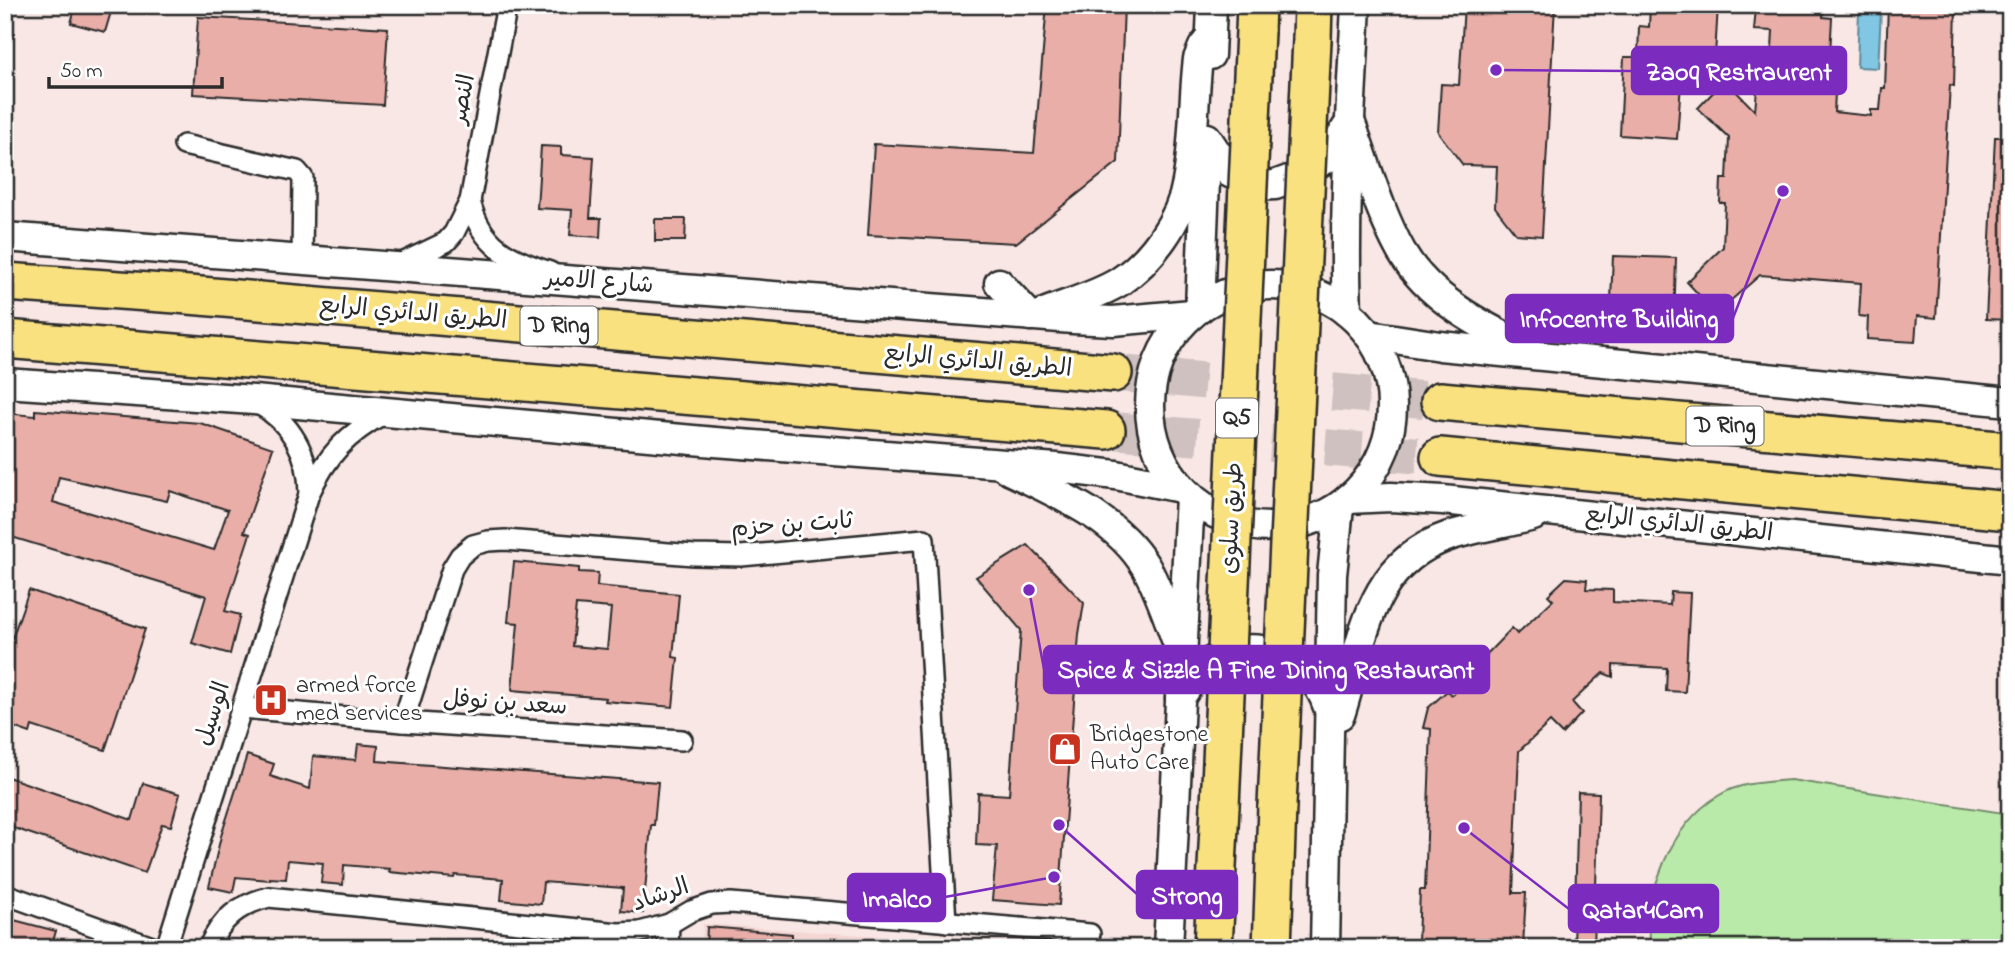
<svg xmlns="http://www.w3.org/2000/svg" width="2015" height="953" font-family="'Indie Flower','Playpen Sans Arabic',sans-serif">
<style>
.built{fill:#f4d6d3}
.green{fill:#b9eaa9;stroke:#728a6a;stroke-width:2}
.water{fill:#81c6e2;stroke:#5f8899;stroke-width:2}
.building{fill:#e9aea8;stroke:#2b2b2b;stroke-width:2;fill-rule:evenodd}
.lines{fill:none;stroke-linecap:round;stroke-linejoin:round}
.highway-tunnel{stroke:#cfc1c0;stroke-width:37;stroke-dasharray:37 18;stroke-linecap:butt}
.street-casing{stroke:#2b2b2b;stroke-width:24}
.secondary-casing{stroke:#2b2b2b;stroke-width:33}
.highway-casing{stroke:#2b2b2b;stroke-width:42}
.street{stroke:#fff;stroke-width:19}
.secondary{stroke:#fff;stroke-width:28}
.highway{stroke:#fae180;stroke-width:37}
.highway-bridge-casing{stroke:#2b2b2b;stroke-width:42;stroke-linecap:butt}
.highway-bridge{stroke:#fae180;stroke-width:37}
.labels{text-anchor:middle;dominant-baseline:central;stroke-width:6;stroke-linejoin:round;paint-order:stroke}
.shield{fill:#fff;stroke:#6b6b6b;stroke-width:2}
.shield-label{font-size:23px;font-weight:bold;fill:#2b2b2b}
.street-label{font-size:24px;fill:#2b2b2b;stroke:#fff}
.poi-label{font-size:24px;fill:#2b2b2b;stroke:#fff;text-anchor:start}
.leader{fill:none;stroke:#7b2cbf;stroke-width:2.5}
.callout-dot{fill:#7b2cbf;stroke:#fff;stroke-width:2.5}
.callout{fill:#7b2cbf;stroke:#7b2cbf;stroke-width:2.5}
.callout-label{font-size:26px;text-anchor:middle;font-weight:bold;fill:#fff}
</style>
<rect width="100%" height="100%" fill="#f8e7e5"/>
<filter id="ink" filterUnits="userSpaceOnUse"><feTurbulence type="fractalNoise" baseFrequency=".0143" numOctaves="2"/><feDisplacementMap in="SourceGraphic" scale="14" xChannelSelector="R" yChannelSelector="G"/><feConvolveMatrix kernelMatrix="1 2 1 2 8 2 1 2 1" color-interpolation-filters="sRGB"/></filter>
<g filter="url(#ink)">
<polygon class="built" points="703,924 962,942 961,948 702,948"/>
<path class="green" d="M1791 780 2010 814V948H1651C1643 894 1671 825 1718 796 1740 782 1766 782 1791 780Z"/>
<polygon class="water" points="1859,10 1881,11 1878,68 1857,67"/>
<g class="building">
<polygon points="76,5 113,5 105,32 71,23"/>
<polygon points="1047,5 1124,5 1118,162 1016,243 868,235 874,144 1034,153"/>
<polygon points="1464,5 1555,5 1542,236 1516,234 1495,207 1497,166 1463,165 1438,132 1441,84 1459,85"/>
<polygon points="1650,5 1700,7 1700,5 1718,5 1715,56 1683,55 1677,139 1620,135 1624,57 1638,57 1639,26 1649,27"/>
<polygon points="1775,5 1824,5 1823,17 1832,18 1829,72 1836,72 1834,112 1871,116 1871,110 1880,110 1882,88 1885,88 1888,5 1956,5 1954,86 1950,85 1936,318 1917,316 1915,342 1867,339 1868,317 1859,316 1861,283 1760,275 1721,309 1718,306 1713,310 1687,282 1723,247 1725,203 1720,203 1721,179 1727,179 1729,138 1698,108 1725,80 1755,111 1759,67 1771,68 1773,31 1754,30 1756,8 1775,10"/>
<polygon points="198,17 388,28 383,105 193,94"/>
<polygon points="1995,137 2010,137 2010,320 1986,319"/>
<polygon points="541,146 561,147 561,155 594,157 590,218 601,218 600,237 570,235 572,210 537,208"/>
<polygon points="655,219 686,219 685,241 655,241"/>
<polygon points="1613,256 1676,258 1674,324 1610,322"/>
<path d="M35 410 200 423 273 448 244 532 250 534 225 611 240 615 230 654 192 643 206 596 5 535V413L35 416ZM59 477 167 501 170 491 228 510 214 550 53 502Z"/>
<polygon points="1028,545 1084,603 1079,634 1059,905 992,900 997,846 976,845 978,793 1009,795 1021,630 976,577"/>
<path d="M514 562 579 568V572L598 573 597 586 679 594 673 657 678 658 673 707 605 701 606 698 512 690 518 623 508 622ZM576 605 611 608 607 649 572 646Z"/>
<polygon points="1566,578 1587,580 1586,589 1613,590 1613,602 1670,605 1671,592 1690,593 1685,692 1666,691 1667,668 1613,665 1613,677 1603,673 1572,702 1582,713 1562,734 1550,722 1519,751 1513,893 1526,893 1523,946 1423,948 1423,941 1418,941 1420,890 1425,890 1431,729 1423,728 1428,708 1447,691 1452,695 1485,664 1481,660 1512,628 1517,634 1553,600 1548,595"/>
<polygon points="29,590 145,629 105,750 32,726 30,733 5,724 5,659"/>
<polygon points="358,744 378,746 377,761 658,782 654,825 651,825 643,913 621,911 623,888 543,882 541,904 501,900 503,879 455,875 454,878 389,872 390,869 344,865 343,885 321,883 323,863 288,860 286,879 270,878 270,880 236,877 233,892 209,887 221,836 247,755 274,764 270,776 310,789 313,756 356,760"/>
<polygon points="5,776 132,820 143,783 180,794 171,826 162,824 145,873 5,825"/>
<polygon points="1578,792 1599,793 1594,948 1574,948"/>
<polygon points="10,919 56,931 51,948 30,948 5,941"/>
<polygon points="707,927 792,934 792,948 706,948"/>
</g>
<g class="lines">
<g class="highway-tunnel">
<polyline points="1113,373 1440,401"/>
<polyline points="1106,430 1440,457"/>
</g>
<g class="street-casing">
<g id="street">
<polyline points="184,145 297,171 303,178 302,260"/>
<path d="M470 201C481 246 509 259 550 272"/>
<polyline points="398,265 446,242 454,233 470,201 507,5"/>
<path d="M257 403C291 422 309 454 309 493"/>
<polyline points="242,708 403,722 682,740"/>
<polyline points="403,722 452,569 460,556 473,545 488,541 505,540 694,555 741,556 924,539 946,922"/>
<polyline points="5,894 155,948"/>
<path d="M166 948 309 494C327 455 347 434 385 413"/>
<path d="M208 948C222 918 238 905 269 897L618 933 640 932 669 924 691 911 712 904 731 903 1090 934"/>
<polyline points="668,948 669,924"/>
</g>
</g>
<g class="secondary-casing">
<g id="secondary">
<polyline points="1210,55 1212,5"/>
<path d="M1350 121C1366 164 1379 211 1401 251 1428 298 1481 326 1528 348"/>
<polyline points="1207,138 1230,173 1256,186 1275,185 1294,178 1327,158 1347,127"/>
<polyline points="5,237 1073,319 1113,321 1192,314"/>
<polyline points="999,283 1030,316"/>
<circle cx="1271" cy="406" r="121"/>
<polyline points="1200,308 1206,155"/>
<path d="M1347 312C1343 209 1351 108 1356 5"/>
<path d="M1044 313C1069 303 1096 296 1119 282 1151 261 1181 220 1187 182 1195 142 1193 99 1198 59L1203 47 1211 37"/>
<polyline points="1369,335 1440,346 2010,402"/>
<polyline points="5,383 254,400 715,442 1057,468 1116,475 1181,488"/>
<path d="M1007 469C1057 494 1116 517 1146 567 1159 590 1168 617 1177 642"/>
<polyline points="1348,499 1391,497 1443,500 2010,560"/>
<path d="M1180 698C1187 687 1193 677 1203 668 1247 629 1311 655 1328 707"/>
<path d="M1340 715C1363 645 1366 564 1449 536 1477 527 1505 524 1533 516"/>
<polyline points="1168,948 1190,496"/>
<polyline points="1325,948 1332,575 1339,507"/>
</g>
</g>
<g class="highway-casing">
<g id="highway">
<polyline points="1255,31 1256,5"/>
<polyline points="1312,39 1313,5"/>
<polyline points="5,282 177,294 1113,373"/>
<polyline points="5,339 1106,430"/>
<polyline points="1440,401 2010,451"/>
<polyline points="1440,457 2010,511"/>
<polyline points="1213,948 1220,806"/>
<polyline points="1272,948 1277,806"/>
</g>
</g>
<use href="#street" class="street"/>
<use href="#secondary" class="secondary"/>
<use href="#highway" class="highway"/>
<g class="highway-bridge-casing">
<g id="highway-bridge">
<polyline points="1220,806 1255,31"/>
<polyline points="1277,806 1312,39"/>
</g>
</g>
<use href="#highway-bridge" class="highway-bridge"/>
</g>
</g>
<defs>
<g id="hospital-square" transform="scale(1.75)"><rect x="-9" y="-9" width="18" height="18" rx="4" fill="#c8321e" stroke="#fff"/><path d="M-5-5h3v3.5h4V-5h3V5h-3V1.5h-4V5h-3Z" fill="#fff"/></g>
<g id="shop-square" transform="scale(1.75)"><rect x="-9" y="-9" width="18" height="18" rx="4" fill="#c8321e" stroke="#fff"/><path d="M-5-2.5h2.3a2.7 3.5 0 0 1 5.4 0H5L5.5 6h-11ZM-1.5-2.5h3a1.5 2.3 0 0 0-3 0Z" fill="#fff"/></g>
</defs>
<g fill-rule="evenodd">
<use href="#hospital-square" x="271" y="700"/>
<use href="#shop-square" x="1065" y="749"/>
</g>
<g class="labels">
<g class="shield">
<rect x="520.5" y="306.5" width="77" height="39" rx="5"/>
<rect x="1216" y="398.5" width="42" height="39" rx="5"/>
<rect x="1686.5" y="406.5" width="77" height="39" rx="5"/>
</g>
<g class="shield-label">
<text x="559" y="326">D Ring</text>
<text x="1237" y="418">Q5</text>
<text x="1725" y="426">D Ring</text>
</g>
<g class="street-label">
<text transform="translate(464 99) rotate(-79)">النصر</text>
<text transform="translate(599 283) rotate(4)">شارع الامير</text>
<text transform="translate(413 314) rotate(5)">الطريق الدائري الرابع</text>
<text transform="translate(978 362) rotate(5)">الطريق الدائري الرابع</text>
<text transform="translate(1233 518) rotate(-87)">طريق سلوى</text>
<text transform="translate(1679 525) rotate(6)">الطريق الدائري الرابع</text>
<text transform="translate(792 526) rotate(-4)">ثابت بن حزم</text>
<text transform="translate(505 704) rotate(4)">سعد بن نوفل</text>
<text transform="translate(214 714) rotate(-72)">الوسيل</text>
<text transform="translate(661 896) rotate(-19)">الرشاد</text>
</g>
<g class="poi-label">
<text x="296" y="686">armed force<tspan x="296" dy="28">med services</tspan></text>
<text x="1090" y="735">Bridgestone<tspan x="1090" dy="28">Auto Care</tspan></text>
</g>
</g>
<path class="leader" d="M1496 70L1632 71M1783 191L1733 318M1029 590L1044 669M1059 825L1137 894M1054 877L945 897M1464 828L1569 909"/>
<g class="callout-dot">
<circle cx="1496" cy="70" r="7"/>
<circle cx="1783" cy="191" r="7"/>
<circle cx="1029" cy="590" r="7"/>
<circle cx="1059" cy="825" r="7"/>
<circle cx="1054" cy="877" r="7"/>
<circle cx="1464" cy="828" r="7"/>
</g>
<g class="callout">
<rect x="1632" y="47" width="214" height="47" rx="7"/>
<rect x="1506" y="295" width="227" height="47" rx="7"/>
<rect x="1044" y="646" width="445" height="47" rx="7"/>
<rect x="1137" y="871" width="100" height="47" rx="7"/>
<rect x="848" y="874" width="97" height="47" rx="7"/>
<rect x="1569" y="885" width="149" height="47" rx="7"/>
</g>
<g class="callout-label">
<text x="1739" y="80">Zaoq Restraurent</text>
<text x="1619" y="327">Infocentre Building</text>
<text x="1266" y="678">Spice &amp; Sizzle A Fine Dining Restaurant</text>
<text x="1187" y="904">Strong</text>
<text x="897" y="907">Imalco</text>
<text x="1643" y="918">Qatar4Cam</text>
</g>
<rect width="2015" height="953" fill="none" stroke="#fff" stroke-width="28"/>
<rect x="14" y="14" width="1987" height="925" fill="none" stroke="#2b2b2b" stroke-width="2.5" filter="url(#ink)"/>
<path d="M49 77v10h173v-10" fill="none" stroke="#2b2b2b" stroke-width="3.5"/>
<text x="60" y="77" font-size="21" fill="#2b2b2b" stroke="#ffffff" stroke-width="5" paint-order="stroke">50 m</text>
</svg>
